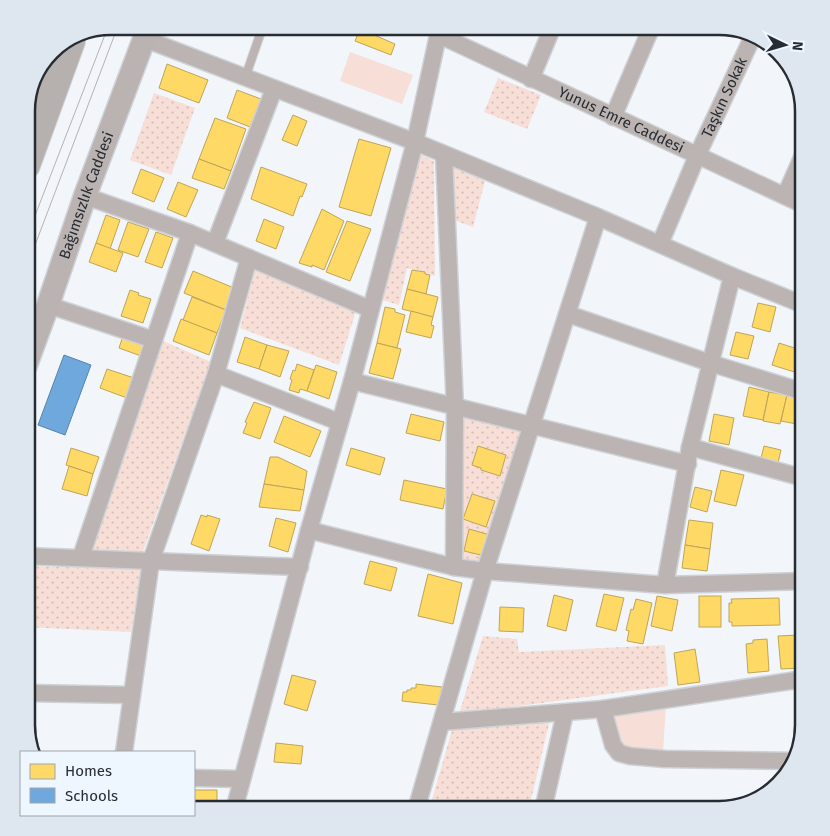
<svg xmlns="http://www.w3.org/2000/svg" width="830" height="836" font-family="'Fira Sans',sans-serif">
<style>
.grass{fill:url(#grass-dots)}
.park{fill:#f7ded6}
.homes{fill:#ffd966;stroke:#bea556}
.schools{fill:#6fa8dc;stroke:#5983a9}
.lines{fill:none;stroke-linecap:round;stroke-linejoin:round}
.service-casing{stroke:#ced2d6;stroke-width:10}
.minor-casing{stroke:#ced2d6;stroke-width:19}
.secondary-casing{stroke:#ced2d6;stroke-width:25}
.motorway-casing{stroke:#ced2d6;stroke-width:30}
.service{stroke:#bbb4b2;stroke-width:8}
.minor{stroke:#bbb4b2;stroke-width:16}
.secondary{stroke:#bab3b2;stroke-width:22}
.motorway{stroke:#b6b0af;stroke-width:28}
.tram{stroke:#b4b2b3;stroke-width:1}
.labels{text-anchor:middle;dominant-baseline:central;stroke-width:5;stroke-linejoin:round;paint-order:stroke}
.street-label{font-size:15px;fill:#272c32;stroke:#eef6ff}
.rim{fill:none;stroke:#272c32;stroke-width:2.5}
</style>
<defs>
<pattern id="grass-dots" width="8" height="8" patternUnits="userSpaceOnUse" patternTransform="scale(1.25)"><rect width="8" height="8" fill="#f7ded6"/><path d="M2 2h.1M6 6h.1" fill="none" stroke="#d4bfb8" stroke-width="1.8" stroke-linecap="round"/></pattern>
</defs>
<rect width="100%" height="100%" fill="#f2f6fb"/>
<g class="grass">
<polygon points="498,78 541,95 527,129 484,112"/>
<polygon points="154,93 195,108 171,175 130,160"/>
<polygon points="419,154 434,161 435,276 407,268 399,305 379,299"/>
<polygon points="450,166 485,181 473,227 451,219"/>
<polygon points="255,270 356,311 339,365 240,328"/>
<polygon points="161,340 211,362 142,554 88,551"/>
<polygon points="460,416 520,431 481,565 460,560"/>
<polygon points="26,566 141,569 131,632 26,627"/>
<polygon points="483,636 517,639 519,652 665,645 668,686 459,714"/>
<polygon points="550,720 530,804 477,808 476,810 429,810 452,730"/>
</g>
<g class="park">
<polygon points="350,52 413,75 402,104 340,81"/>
<polygon points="666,705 663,752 622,748 612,716"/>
</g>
<g class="homes">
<polygon points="360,29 395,44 391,55 355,41"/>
<polygon points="167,64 208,80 199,103 159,88"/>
<polygon points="237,90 261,99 250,127 227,118"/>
<polygon points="293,115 307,121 297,146 282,140"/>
<polygon points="215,118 246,129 231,171 199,159"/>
<polygon points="359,139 391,148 371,216 339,207"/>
<polygon points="199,159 231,171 224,189 192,178"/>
<polygon points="261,167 307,184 302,197 300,196 293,216 251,199"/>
<polygon points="141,169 164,178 154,202 132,193"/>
<polygon points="178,182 198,190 186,217 167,209"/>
<polygon points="322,209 344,221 324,270 312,265 312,267 299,263"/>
<polygon points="106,215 120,220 110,249 96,243"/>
<polygon points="264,219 284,227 276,249 256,241"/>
<polygon points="347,221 371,229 350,281 326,272"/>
<polygon points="128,222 149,229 138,257 118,250"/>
<polygon points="156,232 173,238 162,268 145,262"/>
<polygon points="96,243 123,253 116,272 89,262"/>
<polygon points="412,270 425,272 425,274 430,275 426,294 407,289"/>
<polygon points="193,271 234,288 226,310 184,293"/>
<polygon points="407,289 438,297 433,317 402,309"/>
<polygon points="130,290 139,293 138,295 151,299 143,323 121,316"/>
<polygon points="192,297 226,310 217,333 183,320"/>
<polygon points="758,303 776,307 770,332 752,327"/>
<polygon points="385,307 395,309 395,312 405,315 397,348 377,343"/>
<polygon points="411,311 433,317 431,325 434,326 431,338 406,332"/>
<polygon points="181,319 217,333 209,355 173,341"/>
<polygon points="736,332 754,336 748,359 730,355"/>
<polygon points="123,336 146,344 141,356 119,348"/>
<polygon points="245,337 267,345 259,369 237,362"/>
<polygon points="377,343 401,349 393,379 369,373"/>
<polygon points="779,343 804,351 804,375 772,365"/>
<polygon points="267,345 289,351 280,377 259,369"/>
<polygon points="297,364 314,370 307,391 300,389 299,393 289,390 292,380 290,379 293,370 295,371"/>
<polygon points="316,365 337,372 329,399 307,391"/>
<polygon points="107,369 134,378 127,398 100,388"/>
<polygon points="749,387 769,392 763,420 743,416"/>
<polygon points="769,392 787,395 780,424 763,421"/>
<polygon points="787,395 804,398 804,416 802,425 781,421"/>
<polygon points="254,402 271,408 260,439 243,433 247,423 245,422"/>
<polygon points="411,414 444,422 440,441 406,433"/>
<polygon points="714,414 734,418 729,445 709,441"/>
<polygon points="284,416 321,431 310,457 274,442"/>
<polygon points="478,446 506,455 500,476 481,470 481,468 472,465"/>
<polygon points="764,446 781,450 778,463 761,458"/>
<polygon points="71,448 99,457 93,474 66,465"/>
<polygon points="351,448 385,458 380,475 346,465"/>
<polygon points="270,457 278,457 307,471 304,490 264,484"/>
<polygon points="69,466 93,474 87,496 62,489"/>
<polygon points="721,470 744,475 736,506 714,501"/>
<polygon points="404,480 447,489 443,509 400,500"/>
<polygon points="264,484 304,490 300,511 259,507"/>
<polygon points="695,487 712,491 707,512 690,507"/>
<polygon points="472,494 495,501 486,527 463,519"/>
<polygon points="201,515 207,517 207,515 220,519 209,551 191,544"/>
<polygon points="276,518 296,523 288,552 269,546"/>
<polygon points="689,520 713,523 710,549 685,545"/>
<polygon points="469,529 490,535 485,556 464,551"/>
<polygon points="685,545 710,549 707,571 682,568"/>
<polygon points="370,561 397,568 391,591 364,584"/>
<polygon points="428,574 462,583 453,624 418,616"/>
<polygon points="604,594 624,598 616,631 596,626"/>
<polygon points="554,595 573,600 566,631 547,626"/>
<polygon points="657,596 678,600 672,631 651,626"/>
<rect x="699" y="596" width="22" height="31"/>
<polygon points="779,598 780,625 732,626 732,622 729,622 729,603 732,603 731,599"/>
<polygon points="636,599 652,603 643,644 627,641 629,631 626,630 631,609 633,610"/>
<polygon points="500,607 524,608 523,632 499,631"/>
<polygon points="799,635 802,668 781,669 778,636"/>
<polygon points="767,639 769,671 748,673 746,644 753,643 753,640"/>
<polygon points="695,649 700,682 678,685 674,653"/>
<polygon points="292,675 316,681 307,711 284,704"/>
<polygon points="416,684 442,687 438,705 402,701 403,692 407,692 407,690 411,690 411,688 416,688"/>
<polygon points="276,743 303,746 301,764 274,762"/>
<polygon points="194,790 217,790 217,809 194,808"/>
</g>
<polygon class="schools" points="64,355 91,365 65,435 38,425"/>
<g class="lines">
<g class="service-casing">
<polyline id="service" points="245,78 263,26"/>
</g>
<g class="minor-casing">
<g id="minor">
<path id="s1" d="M439 35 804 205"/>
<polyline points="145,39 415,142 598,217 732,276 804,305"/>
<polyline points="531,79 553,26"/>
<polyline points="613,117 652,26"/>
<polyline points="444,155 455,408 454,567"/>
<polyline points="85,196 190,233 370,309"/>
<polyline points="785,196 804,153"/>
<polyline points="215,243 274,89"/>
<path id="s2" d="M660 244 697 156 754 34"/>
<polyline points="48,305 154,340"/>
<polyline points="568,314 710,363 804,392"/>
<polyline points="216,374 339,422"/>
<polyline points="352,381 688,464"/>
<polyline points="690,447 804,478"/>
<polyline points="309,530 454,567 485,571 665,585 804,581"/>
<polyline points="26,556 300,567"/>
<polyline points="81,557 190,233"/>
<polyline points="665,585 690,447 732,276"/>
<polyline points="26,693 132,695"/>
<polyline points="603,709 613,745 619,753 630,756 665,759 795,761"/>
<polyline points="442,722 603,709 804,679"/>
<polyline points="124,752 151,561 216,374 249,258"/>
<polyline points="194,778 242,779"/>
<polyline points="234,810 309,530 352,381 415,142 440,26"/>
<polyline points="264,810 270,810"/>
<polyline points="416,810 485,571 598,217"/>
<polyline points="543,810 565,713"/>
</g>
</g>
<g class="secondary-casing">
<g id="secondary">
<path id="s3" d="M26 365 48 305 85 196 149 26"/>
</g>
</g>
<g class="motorway-casing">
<polyline id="motorway" points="26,165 71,41"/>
</g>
<use href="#service" class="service"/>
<use href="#minor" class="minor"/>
<use href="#secondary" class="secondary"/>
<use href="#motorway" class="motorway"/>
<g class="tram">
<polyline points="26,239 108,27"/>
<polyline points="26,269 118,26"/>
</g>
</g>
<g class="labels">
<g class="street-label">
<text stroke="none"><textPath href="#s2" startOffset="160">Taşkın Sokak</textPath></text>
<text stroke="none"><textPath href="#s1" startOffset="201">Yunus Emre Caddesi</textPath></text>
<text stroke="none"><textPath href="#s3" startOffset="180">Bağımsızlık Caddesi</textPath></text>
</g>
</g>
<path d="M0 0H830V836H0ZM111 35H719A76 76 0 0 1 795 111V725A76 76 0 0 1 719 801H111A76 76 0 0 1 35 725V111A76 76 0 0 1 111 35Z" fill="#dee6ef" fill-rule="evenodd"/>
<path class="rim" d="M111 35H719A76 76 0 0 1 795 111V725A76 76 0 0 1 719 801H111A76 76 0 0 1 35 725V111A76 76 0 0 1 111 35Z"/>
<rect x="20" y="751" width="175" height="65" fill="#eef6ff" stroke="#9ea5ad"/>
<rect x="30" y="764" width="25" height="15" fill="#ffd966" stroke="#9ea5ad"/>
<text x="65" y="776" font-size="15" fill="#272c32">Homes</text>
<rect x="30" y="788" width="25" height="15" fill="#6fa8dc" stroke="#9ea5ad"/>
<text x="65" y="801" font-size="15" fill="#272c32">Schools</text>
<g transform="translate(785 45) rotate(95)" stroke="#eef6ff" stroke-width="4" paint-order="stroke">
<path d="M0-4L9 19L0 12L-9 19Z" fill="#272c32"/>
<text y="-8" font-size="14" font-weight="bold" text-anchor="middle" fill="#272c32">N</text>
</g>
</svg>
